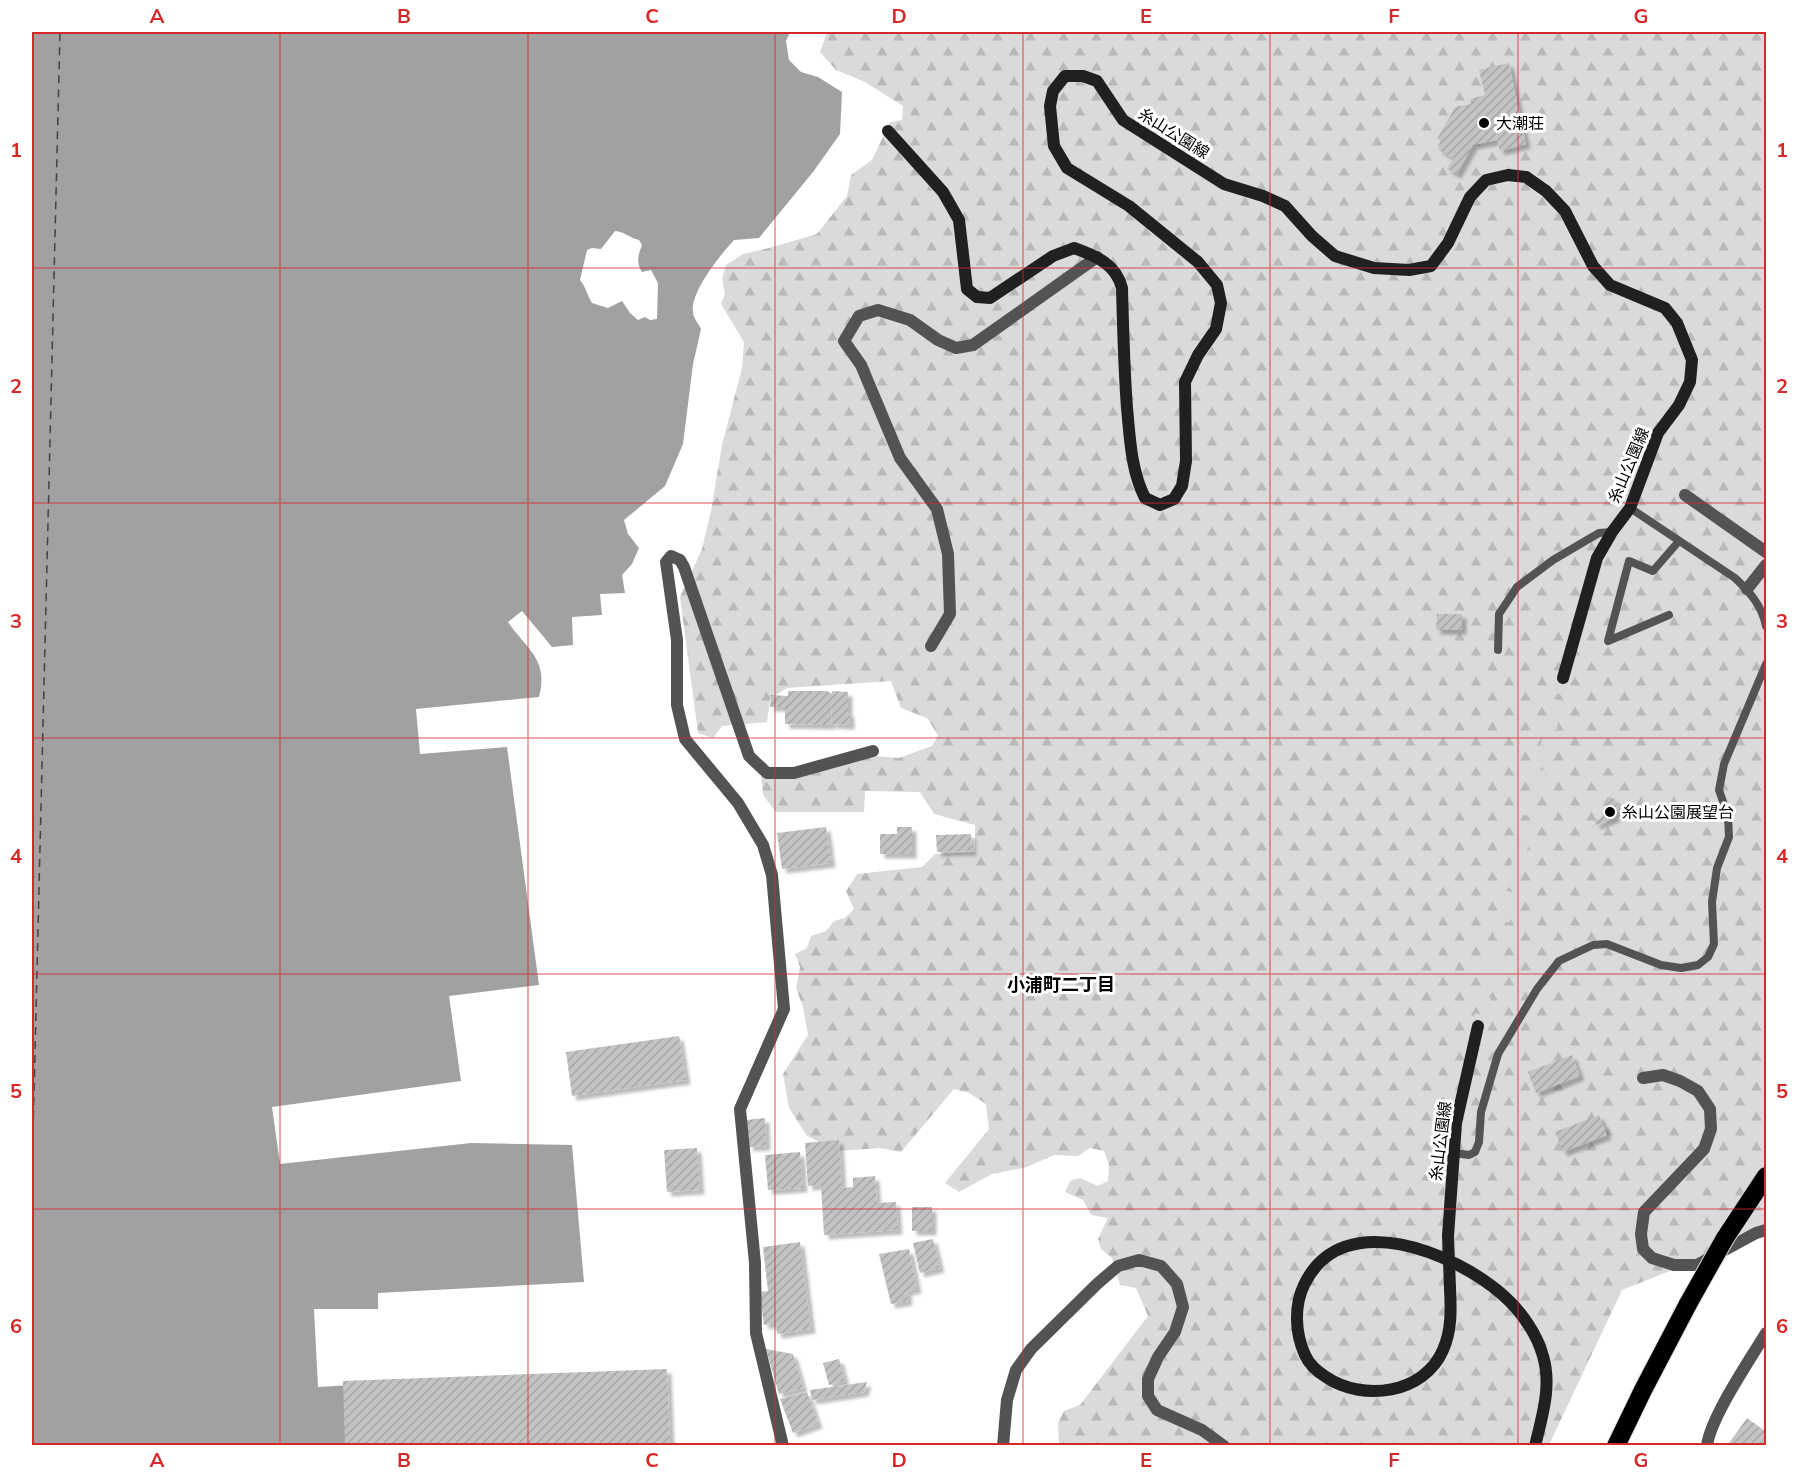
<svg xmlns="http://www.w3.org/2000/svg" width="1798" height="1477" font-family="Mulish,'Noto Sans JP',sans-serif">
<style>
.forest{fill:url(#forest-firs)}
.water{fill:#a1a1a1;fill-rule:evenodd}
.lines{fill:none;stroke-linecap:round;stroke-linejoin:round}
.ferry{stroke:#424242;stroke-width:1.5;stroke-dasharray:8 6;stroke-linecap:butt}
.building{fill:url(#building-hatch);filter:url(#shadow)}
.secondary-tunnel{stroke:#d9d9d9;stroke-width:12;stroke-dasharray:12 6;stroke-linecap:butt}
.highway-casing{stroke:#dbdbdb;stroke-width:20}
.lane{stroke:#535353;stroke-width:8}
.street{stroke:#535353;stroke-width:12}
.secondary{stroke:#202020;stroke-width:12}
.highway{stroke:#000;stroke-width:18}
.highway-bridge-casing{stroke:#dbdbdb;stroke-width:20;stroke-linecap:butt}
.secondary-bridge{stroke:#202020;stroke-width:12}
.highway-bridge{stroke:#000;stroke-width:18}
.grid{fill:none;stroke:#d62828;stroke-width:1.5;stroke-opacity:0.55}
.poi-dot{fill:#000;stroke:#fff;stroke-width:2}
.labels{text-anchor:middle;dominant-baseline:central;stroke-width:6;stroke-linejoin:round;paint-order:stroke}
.poi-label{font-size:16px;fill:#000;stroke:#fff;text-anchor:start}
.street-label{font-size:16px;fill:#000;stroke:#fff}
.neighbourhood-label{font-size:18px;font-weight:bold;fill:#000;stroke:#fff}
.neatline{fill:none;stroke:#d62828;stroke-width:2}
.grid-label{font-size:20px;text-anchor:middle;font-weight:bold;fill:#d62828}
</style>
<defs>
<pattern id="forest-firs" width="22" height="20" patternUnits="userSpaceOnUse" patternTransform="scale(1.5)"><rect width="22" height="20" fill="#dadada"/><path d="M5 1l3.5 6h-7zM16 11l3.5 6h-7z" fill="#b9b9b9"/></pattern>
<pattern id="building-hatch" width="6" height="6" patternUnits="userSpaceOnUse" patternTransform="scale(1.5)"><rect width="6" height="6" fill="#c3c3c3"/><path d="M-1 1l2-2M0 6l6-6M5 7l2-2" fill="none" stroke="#a6a6a6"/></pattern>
<filter id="shadow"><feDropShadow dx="4.5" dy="4.5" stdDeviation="1.5" flood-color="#0004"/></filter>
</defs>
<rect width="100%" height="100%" fill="#fff"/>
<polygon class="forest" points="827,32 1766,32 1766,1233 1622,1290 1549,1445 1059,1445 1058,1423 1064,1411 1080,1405 1148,1316 1136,1288 1120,1285 1112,1258 1101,1249 1098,1239 1108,1218 1091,1215 1083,1200 1065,1192 1070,1181 1080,1178 1098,1186 1108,1181 1109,1165 1104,1151 1090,1148 1078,1156 1054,1155 1027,1167 992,1174 959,1192 945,1183 989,1129 986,1104 969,1093 954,1089 901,1152 880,1148 839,1151 807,1136 789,1108 783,1074 808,1035 803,1007 796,988 800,967 795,954 807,948 811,936 826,931 834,921 845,918 854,909 846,891 857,874 922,867 935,854 975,852 975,825 934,814 920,792 865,791 864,812 776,812 763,795 761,775 875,756 899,758 932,746 938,735 927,718 901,708 891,681 787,688 770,699 767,722 722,726 713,738 698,733 680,597 702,549 711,511 722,445 742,368 744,342 721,304 725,294 722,279 726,265 743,254 769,248 817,234 847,196 851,175 872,160 890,122 902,120 903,106 865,82 836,70 820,52"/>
<path class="water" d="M32 32H790L786 41 789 60 801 72 818 77 842 92 840 134 813 172 759 238 734 240C721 254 690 292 693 312 693 318 699 324 701 329L693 364 683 444 665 486 624 520 628 534 639 548 632 564 622 575 625 593 600 594 602 615 572 617 573 645 552 647 522 611 508 622C527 650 549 659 539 697L416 709 420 754 507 747 539 985 449 996 461 1081 272 1107 280 1164 471 1143 572 1145 584 1282 378 1293V1309H314L318 1387 387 1383 391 1445H32ZM615 231C625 232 630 238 639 240L642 245C638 255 636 263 642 272L651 270 658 283 657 319 650 320 645 317 638 320 630 313 622 301 608 308 592 303C587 295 586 287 580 280L587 250 592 248 601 249Z"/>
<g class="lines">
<polyline class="ferry" points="32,1175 60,32"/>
</g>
<g class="building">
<polygon points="1509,63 1526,144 1500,151 1497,140 1473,145 1457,174 1447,169 1453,159 1438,149 1442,141 1437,139 1455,107 1471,104 1470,99 1485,95 1479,70"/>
<polygon points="1437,614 1462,614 1462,630 1436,630"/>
<polygon points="788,691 827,691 832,694 832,691 848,692 848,713 850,713 850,725 832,724 831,701 831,725 785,724 785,707 770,707 771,695 788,696"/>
<polygon points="1610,796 1616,801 1619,808 1617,813 1614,818 1596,825 1595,821 1601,818"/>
<polygon points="826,827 831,863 782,869 777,833"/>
<polygon points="897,827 912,827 912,854 880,854 880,834 897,834"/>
<polygon points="971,834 972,851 937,852 936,835"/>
<polygon points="679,1036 686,1080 572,1096 566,1052"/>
<polygon points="1572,1055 1580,1076 1536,1093 1528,1072"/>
<polygon points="1599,1115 1607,1135 1563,1152 1555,1132"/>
<polygon points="765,1118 766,1146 749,1147 746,1120"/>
<polygon points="839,1140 842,1188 853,1187 853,1178 875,1176 877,1203 896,1202 898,1230 824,1235 821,1185 808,1186 805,1143"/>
<polygon points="697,1148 700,1190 667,1192 664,1150"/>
<polygon points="800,1152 803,1188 768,1190 765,1155"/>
<rect x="912" y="1207" width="20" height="24"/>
<polygon points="933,1239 940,1268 920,1273 913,1243"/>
<polygon points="800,1242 811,1329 777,1334 776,1323 764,1325 759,1292 768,1291 763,1247"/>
<polygon points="909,1249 917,1289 907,1291 908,1301 891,1304 879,1254"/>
<polygon points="766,1349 793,1354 803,1388 779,1394"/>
<polygon points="839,1359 845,1381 829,1385 823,1363"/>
<polygon points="667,1369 670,1443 598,1446 345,1446 343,1381"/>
<polygon points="867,1382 864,1392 812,1400 810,1390"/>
<polygon points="807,1392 818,1424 793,1433 780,1399"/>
<polygon points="1747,1418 1766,1432 1766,1437 1760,1446 1727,1446"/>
</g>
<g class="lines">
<polyline class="secondary-tunnel" points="1478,1026 1563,678"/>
<g class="highway-casing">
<polyline id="highway" points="1616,1446 1643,1390 1688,1304"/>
</g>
<g class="lane">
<path d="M1630 508 1735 578C1750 592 1762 606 1766 626"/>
<polyline points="1669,615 1608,641 1629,561 1653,571 1679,541"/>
<polyline points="1498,650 1499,614 1517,587 1553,560 1599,533 1612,532"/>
<polyline points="1454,1153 1469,1155 1475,1152 1479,1142 1481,1112 1498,1054 1537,989 1559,961 1593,945 1607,944 1661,965 1681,968 1698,965 1708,957 1714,944 1712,902 1717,868 1729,837 1728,816 1719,790 1724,764 1766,664"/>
</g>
<g class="street">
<polyline points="1685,495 1766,552"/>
<polyline points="1747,589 1766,565"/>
<polyline points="931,646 950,614 948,554 937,509 900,458 861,365 844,341 859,316 878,310 910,320 938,340 956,348 973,345 1097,257"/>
<polyline points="1643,1078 1663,1075 1680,1081 1698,1091 1710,1109 1711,1129 1704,1149 1644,1212 1641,1234 1643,1249 1652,1258 1674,1265 1697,1265 1756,1233 1766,1230"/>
<polyline points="783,1446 756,1333 755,1263 740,1109 784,1009 772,875 763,845 738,803 685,739 677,705 677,640 666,562 671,556 680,560 684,567 749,756 767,773 794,773 873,751"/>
<polyline points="1003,1446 1007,1400 1016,1370 1031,1349 1097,1284 1118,1266 1139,1260 1161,1266 1177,1284 1183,1307 1175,1332 1158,1357 1148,1379 1148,1396 1157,1410 1202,1430 1224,1446"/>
<path d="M1707 1446C1710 1418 1751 1358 1766 1333"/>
</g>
<g class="secondary">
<path d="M888 131 943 192 959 220 967 289 977 297 990 298 1053 256 1074 248C1096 256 1116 264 1122 288 1123 328 1124 368 1127 408 1130 439 1131 470 1145 498L1160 505 1174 499 1182 486 1186 461 1185 382 1198 355 1216 329 1221 303 1217 285 1198 262 1129 206 1067 168 1054 146 1050 106 1053 91 1065 76H1083L1097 81 1123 120 1224 184 1263 196 1285 206 1312 236 1335 256 1374 268 1409 270 1431 266 1448 243 1470 197 1486 180 1508 175 1526 177 1546 191 1565 211 1593 266 1610 285 1665 308 1677 323 1692 360 1690 382 1679 405 1658 433 1630 508 1612 532 1597 558 1563 678"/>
<polyline points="1448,1236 1456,1123 1478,1026"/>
<path d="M1450 1288C1451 1308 1452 1330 1443 1350 1424 1394 1363 1402 1326 1377 1318 1372 1309 1364 1305 1355 1295 1333 1294 1306 1304 1285 1342 1205 1456 1253 1504 1296 1521 1311 1537 1334 1543 1356 1552 1386 1542 1417 1535 1446"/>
</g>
<use href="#highway" class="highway"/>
<g class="highway-bridge-casing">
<polyline id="highway-bridge" points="1688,1304 1725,1238 1766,1176"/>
</g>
<polyline class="secondary-bridge" points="1448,1236 1450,1288"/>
<use href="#highway-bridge" class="highway-bridge"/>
</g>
<path class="grid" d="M280 32V1446M528 32V1446M775 32V1446M1023 32V1446M1270 32V1446M1518 32V1446M32 268H1766M32 503H1766M32 738H1766M32 974H1766M32 1209H1766"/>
<g class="poi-dot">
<circle cx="1484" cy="123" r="6"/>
<circle cx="1610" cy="812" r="6"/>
</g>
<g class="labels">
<g class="poi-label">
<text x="1496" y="123">大潮荘</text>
<text x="1622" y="812">糸山公園展望台</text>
</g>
<g class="street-label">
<text transform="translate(1174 133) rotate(32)">糸山公園線</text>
<text transform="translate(1628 465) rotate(-67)">糸山公園線</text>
<text transform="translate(1440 1141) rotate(-83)">糸山公園線</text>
</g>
<g class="neighbourhood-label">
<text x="1061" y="984">小浦町二丁目</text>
</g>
</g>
<rect width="1798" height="1477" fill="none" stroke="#ffffff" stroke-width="66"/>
<rect x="33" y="33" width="1732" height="1411" class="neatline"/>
<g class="grid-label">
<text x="157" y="23">A</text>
<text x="404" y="23">B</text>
<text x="652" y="23">C</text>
<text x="899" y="23">D</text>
<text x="1146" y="23">E</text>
<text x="1394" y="23">F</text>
<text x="1641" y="23">G</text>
<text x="16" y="157">1</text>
<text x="1782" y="157">1</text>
<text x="16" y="393">2</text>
<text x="1782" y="393">2</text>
<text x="16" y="628">3</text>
<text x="1782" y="628">3</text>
<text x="16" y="863">4</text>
<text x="1782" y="863">4</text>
<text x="16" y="1098">5</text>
<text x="1782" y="1098">5</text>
<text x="16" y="1333">6</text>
<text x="1782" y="1333">6</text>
<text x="157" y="1467">A</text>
<text x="404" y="1467">B</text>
<text x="652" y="1467">C</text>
<text x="899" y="1467">D</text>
<text x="1146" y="1467">E</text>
<text x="1394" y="1467">F</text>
<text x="1641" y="1467">G</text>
</g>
</svg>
